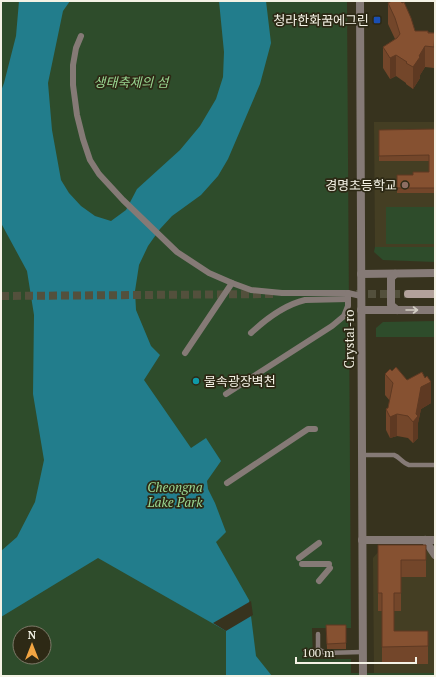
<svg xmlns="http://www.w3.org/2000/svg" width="436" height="677" font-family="'PT Serif','Noto Sans KR',serif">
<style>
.built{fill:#443e23}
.green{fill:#2e4c2b;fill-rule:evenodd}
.water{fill:#227d8c}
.pier{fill:#37331e}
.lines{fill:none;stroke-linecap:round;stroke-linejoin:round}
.secondary-tunnel{stroke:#53503c;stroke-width:8;stroke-dasharray:8 4;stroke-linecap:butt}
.service{stroke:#857a76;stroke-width:4.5}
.pedestrian{stroke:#857a76;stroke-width:6}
.minor{stroke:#857a76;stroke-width:8}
.tertiary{stroke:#857a76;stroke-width:8}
.secondary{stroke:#b3a29b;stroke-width:8}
.wall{fill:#73462a}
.shaded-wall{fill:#5e3922}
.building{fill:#865131;stroke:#5e3922}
.oneway{stroke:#d3cec4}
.transit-dot{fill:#1a4fb4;stroke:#2d2915;stroke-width:1.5}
.education-dot{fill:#8d6e63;stroke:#2d2915;stroke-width:1.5}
.culture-dot{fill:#0f9aa8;stroke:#2d2915;stroke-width:1.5}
.labels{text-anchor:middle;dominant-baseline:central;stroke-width:3.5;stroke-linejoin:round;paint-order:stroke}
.poi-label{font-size:13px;fill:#f4f2e5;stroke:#2d2915;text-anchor:end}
.park-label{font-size:13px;font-style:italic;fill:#9ad893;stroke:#2d2915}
.street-label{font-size:13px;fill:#f4f2e5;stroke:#2d2915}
</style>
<rect width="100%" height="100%" fill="#37331e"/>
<g class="built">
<polygon points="374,122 435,122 435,247 375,247"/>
<polygon points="379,551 435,551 435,673 374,673 373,558"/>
</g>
<g class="green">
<path d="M1 1H347L351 628H312L313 659H351V673H435V676H1ZM20 633H44V657H20Z"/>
<rect x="386" y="207" width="49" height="37"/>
<polygon points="375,247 435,247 435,262 383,260 374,252"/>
<polygon points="435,321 435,337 376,337 376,328 383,322"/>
</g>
<polygon class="water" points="19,1 70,1 63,11 48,83 52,130 61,180 69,193 81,206 95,216 111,221 126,210 137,189 180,150 200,126 216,99 223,77 224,52 219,1 266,1 271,43 260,84 228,159 218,176 201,195 172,216 160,229 148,246 139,265 135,291 136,310 151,346 160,355 144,380 191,448 206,438 221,461 207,481 208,489 215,503 226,532 216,542 249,600 256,656 272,676 226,676 226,631 98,558 1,617 1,551 17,537 35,502 44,460 33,394 34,315 27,271 1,223 1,91 4,83 16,36"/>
<polygon class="pier" points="251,601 253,615 226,631 213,623"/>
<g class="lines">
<g class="secondary-tunnel">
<polyline points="356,294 408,294"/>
<polyline points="1,296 276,294"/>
</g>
<g class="service">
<path d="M362 455H394C400 457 402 463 409 465H435"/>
<polyline points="318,634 318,649 325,653 362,652"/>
</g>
<g class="pedestrian">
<polyline points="81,36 76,48 73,65 73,85 77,115 83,139 90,160 99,174 123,200 177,252 209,273 232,283 251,290 282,293 348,293 361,296"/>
<path d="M251 333C267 318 284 305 305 300L348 299"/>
<polyline points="185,353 232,283"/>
<polyline points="226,394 332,326 344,316 348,306 348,293"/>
<polyline points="227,483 308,429 315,429"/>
<polyline points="299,558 319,543"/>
<polyline points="302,564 329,564"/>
<polyline points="319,581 330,568"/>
</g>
<g class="minor">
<polyline points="360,1 363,676"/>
<polyline points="362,540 435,540"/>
<polyline points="425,540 435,555"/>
</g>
<g class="tertiary">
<polyline points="361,274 435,273"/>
<polyline points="395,274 391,278 391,305 397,310"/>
<polyline points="361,310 435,310"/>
</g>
<polyline class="secondary" points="408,294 435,294"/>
</g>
<g class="wall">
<polygon points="388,3 415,31 435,33 435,54 434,68 425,67 420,75 420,78 413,89 406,84 406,83 396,76 390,79 383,68 383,47 395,39 388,24"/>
<polygon points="435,129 435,193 397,193 397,175 413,175 429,172 429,161 379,161 379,130"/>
<polygon points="392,371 407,380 431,403 421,409 418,423 418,438 413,443 408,438 397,436 390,438 386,430 386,409 388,408 390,401 385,395 385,374"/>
<polygon points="378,545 426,545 426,577 401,577 401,611 394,611 394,631 428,631 428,664 382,664 382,611 378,611"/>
<polygon points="326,625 346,625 346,649 327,649"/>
</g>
<g class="shaded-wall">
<polygon points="435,33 435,54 434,68 434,47"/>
<polygon points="425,46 425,67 420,75 420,78 413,89 413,67 419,56"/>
<polygon points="396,55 396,76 390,79 390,58"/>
<polygon points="431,382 431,403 421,409 418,423 418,438 413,443 413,422 416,414 421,387"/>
<polygon points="397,414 397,436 390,438 390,417"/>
</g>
<g class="building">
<polygon points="392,1 401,1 402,3 404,2 411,18 415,31 428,31 428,33 435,33 434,47 425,46 419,56 420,57 413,67 406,63 407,62 396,55 390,58 383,47 397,38 400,34 395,18 388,3"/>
<polygon points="435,129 435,188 397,188 397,175 413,175 413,172 429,172 429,155 379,156 379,130"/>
<polygon points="396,367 407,380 422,372 425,378 427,376 431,382 421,387 416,414 418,416 413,422 408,416 397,414 390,417 386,409 388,408 393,383 385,374 390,369 392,371"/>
<polygon points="378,545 426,545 426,560 401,560 401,593 394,593 394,631 428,631 428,646 382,647 382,593 378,593"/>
<polygon points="326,625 346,625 346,643 327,644"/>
</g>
<defs><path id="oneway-shaft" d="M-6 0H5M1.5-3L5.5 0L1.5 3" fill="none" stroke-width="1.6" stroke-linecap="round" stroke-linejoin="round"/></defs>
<use class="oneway" href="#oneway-shaft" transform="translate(412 310)"/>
<rect class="transit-dot" x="373" y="16" width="8" height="8" rx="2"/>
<circle class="education-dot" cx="405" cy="185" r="4"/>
<circle class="culture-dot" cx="196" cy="381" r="4"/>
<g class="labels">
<g class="poi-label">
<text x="369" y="20">청라한화꿈에그린</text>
<text x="397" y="185">경명초등학교</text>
<text x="204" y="381" text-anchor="start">물속광장벽천</text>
</g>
<g class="park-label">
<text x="131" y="82">생태축제의 섬</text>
<text x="175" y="487">Cheongna<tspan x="175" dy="15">Lake Park</tspan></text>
</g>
<g class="street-label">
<text transform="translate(349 339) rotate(-90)">Crystal-ro</text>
</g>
</g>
<rect width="436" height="677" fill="none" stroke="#f4f2e5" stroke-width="4"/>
<g transform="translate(32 645)"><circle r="19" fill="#2d2915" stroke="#7d7968"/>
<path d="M0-3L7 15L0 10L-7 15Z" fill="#f2a542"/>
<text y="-6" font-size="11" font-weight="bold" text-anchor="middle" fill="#f4f2e5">N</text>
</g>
<path d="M296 657v6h120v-6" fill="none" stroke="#f4f2e5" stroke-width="2"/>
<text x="302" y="657" font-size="12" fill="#f4f2e5" stroke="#2d2915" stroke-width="3" paint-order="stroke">100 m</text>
</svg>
